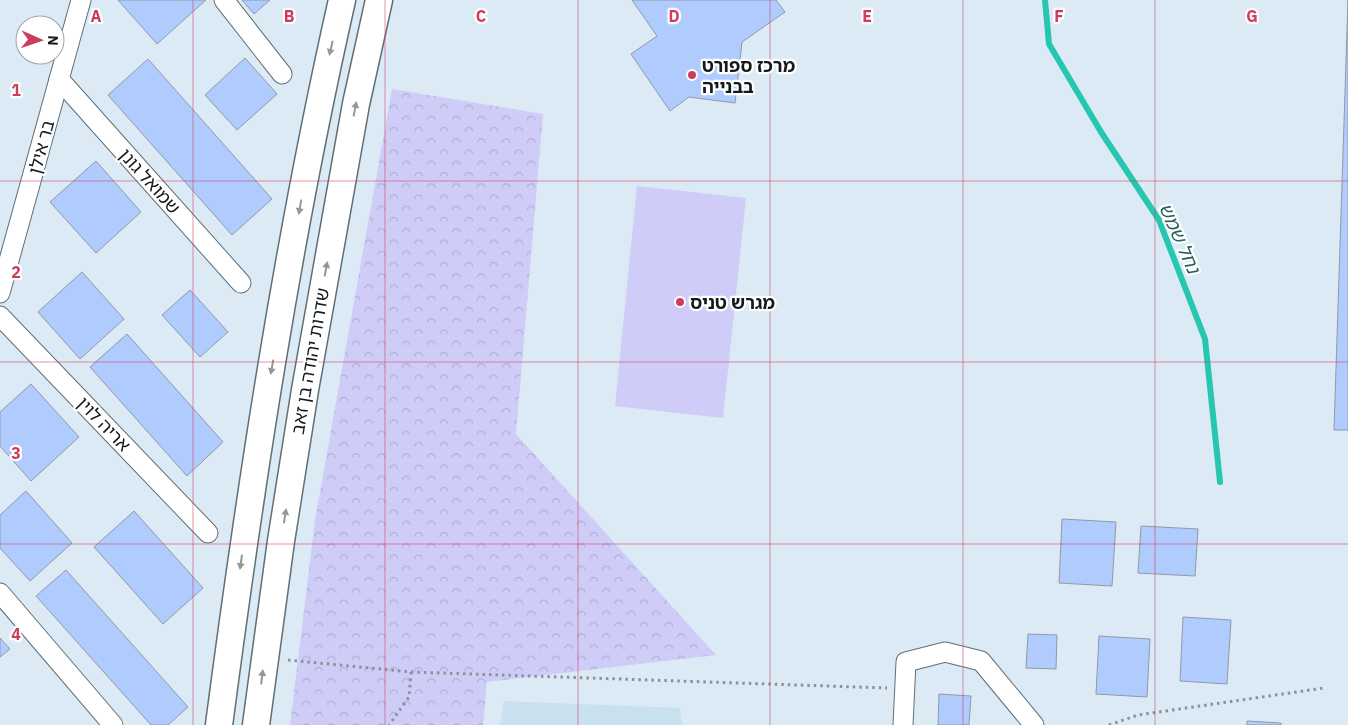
<svg xmlns="http://www.w3.org/2000/svg" width="1348" height="725" font-family="'IBM Plex Sans','Noto Sans Hebrew',sans-serif">
<style>
.built{fill:#c9e0ee}
.grass{fill:#d0ccf8}
.park{fill:url(#park-crowns)}
.lines{fill:none;stroke-linecap:round;stroke-linejoin:round}
.stream{stroke:#26c6b0;stroke-width:6}
.building{fill:#b0ccfe;stroke:#9299a6}
.minor-casing{stroke:#606e76;stroke-width:21}
.secondary-casing{stroke:#606e76;stroke-width:29}
.path{stroke:#88939a;stroke-width:3;stroke-dasharray:2.5 4;stroke-linecap:butt}
.minor{stroke:#fff;stroke-width:19}
.secondary{stroke:#fff;stroke-width:26}
.oneway{fill:#959899}
.grid{fill:none;stroke:#cc3c5f;stroke-width:1;stroke-opacity:0.55}
.poi-dot{fill:#cc3c5f;stroke:#fff;stroke-width:2}
.labels{text-anchor:middle;dominant-baseline:central;stroke-width:4.5;stroke-linejoin:round;paint-order:stroke}
.poi-label{font-size:18px;font-weight:bold;fill:#14191d;stroke:#fff;text-anchor:start}
.street-label{font-size:18px;fill:#14191d;stroke:#fff}
.water-label{font-size:19px;font-style:italic;fill:#266157;stroke:#fff}
.grid-label{font-size:16px;text-anchor:middle;font-weight:bold;fill:#cc3c5f;stroke:#fff;stroke-width:4.5;stroke-linejoin:round;paint-order:stroke}
</style>
<defs>
<pattern id="park-crowns" width="20" height="18" patternUnits="userSpaceOnUse" patternTransform="scale(1.25)"><rect width="20" height="18" fill="#d0ccf8"/><path d="M2 6a3 3 0 1 1 6 0M12 15a3 3 0 1 1 6 0" fill="none" stroke="#b2afd4"/></pattern>
</defs>
<rect width="100%" height="100%" fill="#dbeaf4"/>
<polygon class="built" points="504,701 680,708 682,725 500,725"/>
<polygon class="grass" points="637,186 746,198 723,418 615,406"/>
<polygon class="park" points="392,89 543,114 516,434 716,655 487,682 483,725 290,725 315,520"/>
<g class="lines">
<polyline class="stream" points="1045,0 1049,44 1101,132 1159,220 1205,339 1220,482"/>
</g>
<g class="building">
<polygon points="118,0 206,0 157,44"/>
<polygon points="242,0 270,0 254,14"/>
<polygon points="632,0 776,0 785,12 742,42 735,103 689,97 670,111 631,54 657,36"/>
<polygon points="1348,0 1348,430 1334,430"/>
<polygon points="245,58 277,94 237,130 205,95"/>
<polygon points="148,59 272,199 232,235 108,95"/>
<polygon points="96,161 141,212 96,253 50,202"/>
<polygon points="82,272 124,319 80,359 38,312"/>
<polygon points="190,290 228,332 200,357 162,315"/>
<polygon points="127,334 223,442 187,476 90,367"/>
<polygon points="31,384 79,437 31,481 0,446 0,412"/>
<polygon points="26,491 72,543 30,581 0,548 0,515"/>
<polygon points="134,511 203,588 163,624 94,547"/>
<polygon points="1062,519 1116,522 1112,586 1059,583"/>
<polygon points="1141,526 1198,529 1195,576 1138,573"/>
<polygon points="66,570 188,707 168,725 151,725 36,596"/>
<polygon points="1183,617 1231,620 1227,684 1180,681"/>
<polygon points="1028,634 1057,635 1056,669 1026,668"/>
<polygon points="1099,636 1150,639 1147,697 1096,694"/>
<polygon points="0,638 10,649 0,657"/>
<polygon points="939,694 971,696 969,725 938,725"/>
<polygon points="1247,721 1281,723 1281,725 1247,725"/>
</g>
<g class="lines">
<g class="minor-casing">
<g id="minor">
<polyline points="224,0 282,74"/>
<polyline points="59,79 241,283"/>
<polyline points="0,293 81,0"/>
<polyline points="0,316 208,533"/>
<polyline points="0,593 113,725"/>
<polyline points="903,725 906,662 945,652 981,661 1034,725"/>
</g>
</g>
<g class="secondary-casing">
<g id="secondary">
<path d="M219 725C251 482 288 239 342 0"/>
<polyline points="256,725 281,541 305,390 356,104 379,0"/>
</g>
</g>
<g class="path">
<polyline points="288,660 411,672 409,697 389,725"/>
<polyline points="411,672 887,688"/>
<polyline points="1109,725 1138,715 1324,688"/>
</g>
<use href="#minor" class="minor"/>
<use href="#secondary" class="secondary"/>
</g>
<defs><path id="oneway-solid" d="M-6-.8H1V-3.2L6.5 0L1 3.2V.8H-6Z" transform="scale(1.25)"/></defs>
<g class="oneway">
<use href="#oneway-solid" transform="translate(331 48) rotate(103)"/>
<use href="#oneway-solid" transform="translate(355 109) rotate(-79)"/>
<use href="#oneway-solid" transform="translate(300 207) rotate(100)"/>
<use href="#oneway-solid" transform="translate(326 269) rotate(-80)"/>
<use href="#oneway-solid" transform="translate(272 367) rotate(100)"/>
<use href="#oneway-solid" transform="translate(285 516) rotate(-81)"/>
<use href="#oneway-solid" transform="translate(241 562) rotate(98)"/>
<use href="#oneway-solid" transform="translate(262 677) rotate(-83)"/>
</g>
<path class="grid" d="M193 0V725M385 0V725M578 0V725M770 0V725M963 0V725M1155 0V725M0 181H1348M0 362H1348M0 544H1348"/>
<g class="poi-dot">
<circle cx="692" cy="75" r="5"/>
<circle cx="680" cy="302" r="5"/>
</g>
<g class="labels">
<g class="poi-label">
<text x="702" y="65">מרכז ספורט<tspan x="702" dy="21">בבנייה</tspan></text>
<text x="690" y="302">מגרש טניס</text>
</g>
<g class="street-label">
<text transform="translate(41 147) rotate(-75)">בר אילן</text>
<text transform="translate(150 181) rotate(48)">שמואל גונן</text>
<text transform="translate(310 361) rotate(-80)">שדרות יהודה בן זאב</text>
<text transform="translate(104 424) rotate(46)">אריה לוין</text>
</g>
<g class="water-label">
<text transform="translate(1180 238) rotate(66)">נחל שמש</text>
</g>
</g>
<g class="grid-label">
<text x="96" y="22">A</text>
<text x="289" y="22">B</text>
<text x="481" y="22">C</text>
<text x="674" y="22">D</text>
<text x="867" y="22">E</text>
<text x="1059" y="22">F</text>
<text x="1252" y="22">G</text>
<text x="16" y="96">1</text>
<text x="16" y="278">2</text>
<text x="16" y="459">3</text>
<text x="16" y="640">4</text>
</g>
<g transform="translate(40 40) rotate(92)"><circle r="24" fill="#ffffff" stroke="#a1a3a5"/>
<path d="M0-4L9 19L0 12L-9 19Z" fill="#cc3c5f"/>
<text y="-8" font-size="14" font-weight="bold" text-anchor="middle" fill="#14191d">N</text>
</g>
</svg>
